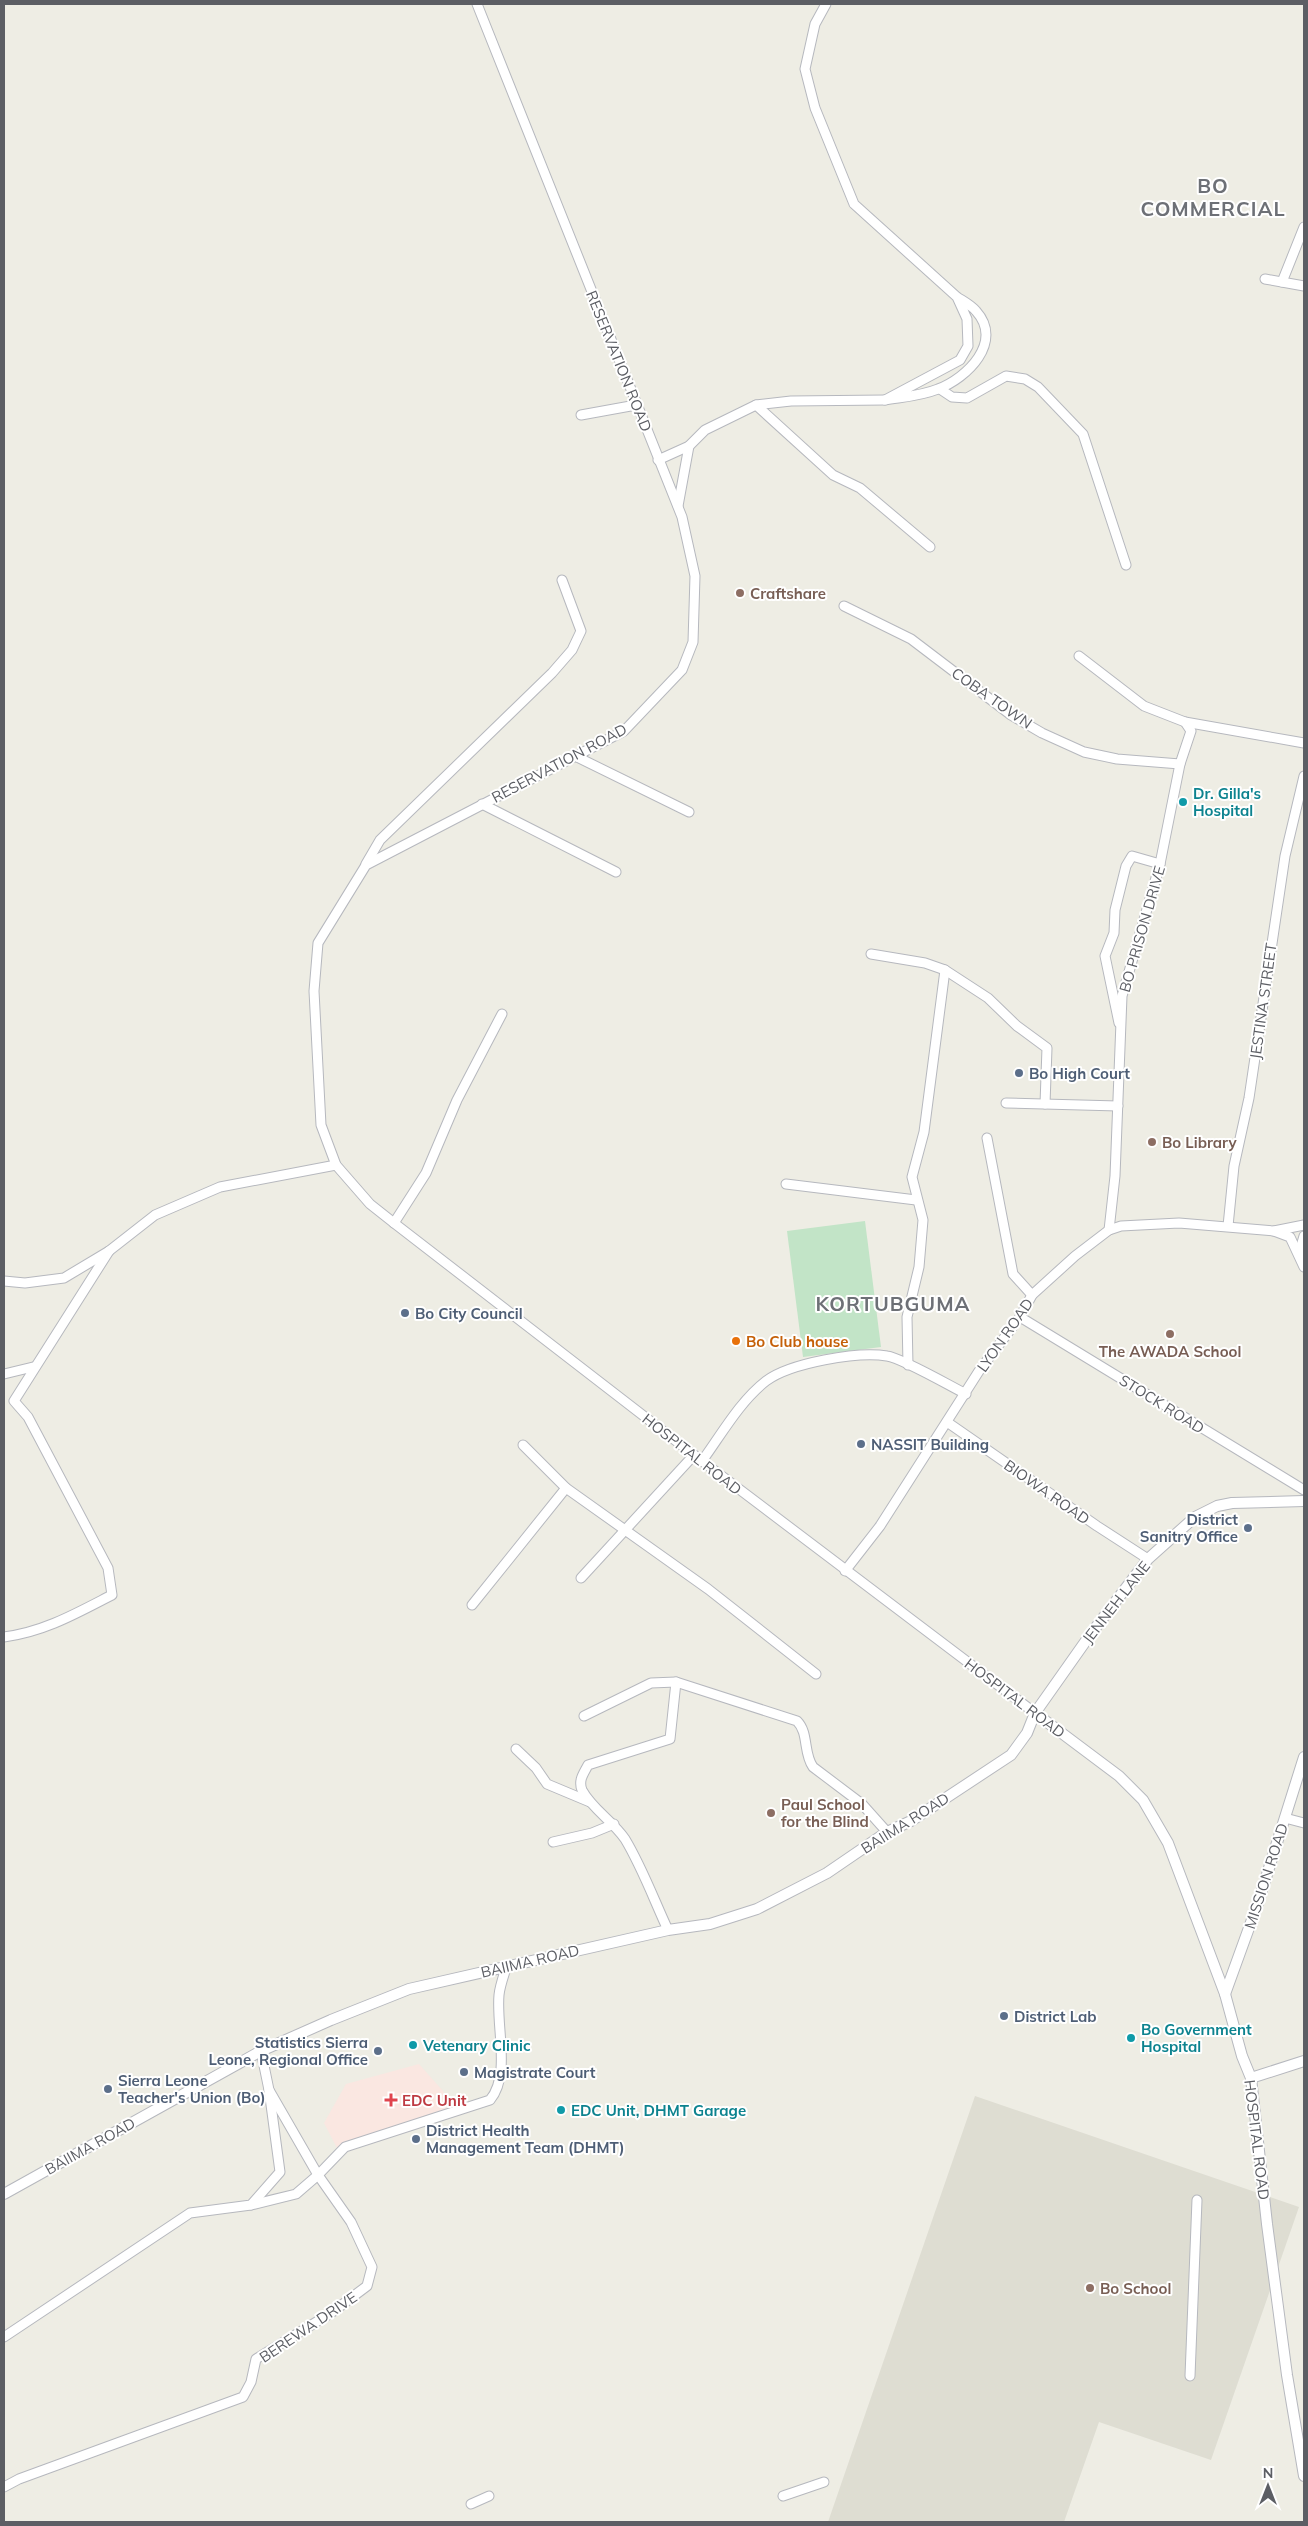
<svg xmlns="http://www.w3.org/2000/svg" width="1308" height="2526" font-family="Mulish,sans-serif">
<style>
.education{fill:#deddd2}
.medical{fill:#fae7e1}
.green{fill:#c2e4c7}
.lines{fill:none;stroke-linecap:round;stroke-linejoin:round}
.minor-casing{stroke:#b6b8be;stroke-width:11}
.tertiary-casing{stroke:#b6b8be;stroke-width:12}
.minor{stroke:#fff;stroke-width:9}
.tertiary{stroke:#fff;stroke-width:10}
.education-dot{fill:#8d6e63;stroke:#fff;stroke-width:2}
.culture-dot{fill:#0f9aa8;stroke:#fff;stroke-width:2}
.service-dot{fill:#5c6f8a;stroke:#fff;stroke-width:2}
.food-dot{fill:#e8710a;stroke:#fff;stroke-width:2}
.health-dot{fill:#e0444e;stroke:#fff;stroke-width:2}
.labels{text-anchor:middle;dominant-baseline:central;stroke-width:4;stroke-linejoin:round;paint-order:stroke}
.street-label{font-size:15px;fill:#5c5e64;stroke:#fff}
.education-label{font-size:15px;font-weight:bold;fill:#785e54;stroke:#fff;text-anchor:start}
.culture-label{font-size:15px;font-weight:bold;fill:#0d838f;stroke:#fff;text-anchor:start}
.service-label{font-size:15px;font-weight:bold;fill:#4e5e75;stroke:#fff;text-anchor:start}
.food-label{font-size:15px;font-weight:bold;fill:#c56008;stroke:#fff;text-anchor:start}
.health-label{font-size:15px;font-weight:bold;fill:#be3a42;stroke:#fff;text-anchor:start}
.district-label{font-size:20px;font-weight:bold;letter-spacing:1px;fill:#6d7076;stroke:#fff}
</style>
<rect width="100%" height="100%" fill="#eeede4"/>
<polygon class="education" points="975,2096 1299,2207 1211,2460 1099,2422 1064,2522 828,2522"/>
<polygon class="medical" points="419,2064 443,2091 450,2110 337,2148 324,2123 346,2084"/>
<polygon class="green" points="865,1221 881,1347 803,1357 787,1231"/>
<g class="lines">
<g class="minor-casing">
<g id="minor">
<polyline points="477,4 682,517 695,576 693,642 682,670 624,731 366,865 318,943 314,991 321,1125 336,1165 370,1204 394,1223 702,1461 1035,1713"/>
<path d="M826 4 815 24 805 69 815 108 854 204 957 297C963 301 971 305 976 311 1004 342 967 378 938 389 921 396 903 397 885 400L960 360 968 346 967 319 957 297"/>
<polyline points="1265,279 1304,286"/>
<polyline points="1282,282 1304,227"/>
<polyline points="940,389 952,397 967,398 1006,376 1025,379 1038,387 1083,434 1126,565"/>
<polyline points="756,405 833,475 860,488 930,547"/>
<polyline points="581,415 636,405"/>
<polyline points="658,460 689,446 705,430 756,405 791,401 885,400"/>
<polyline points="678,506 689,446"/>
<polyline points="844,606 911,639 1011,715 1042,733 1084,752 1117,759 1180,764"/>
<polyline points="1079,656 1144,706 1185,722 1304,743"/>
<polyline points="575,756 689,812"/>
<polyline points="482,804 616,872"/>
<polyline points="366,864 380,840 552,673 572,650 581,631 562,580"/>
<polyline points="871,954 925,963 945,970 988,998 1017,1026 1047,1048 1045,1104"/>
<polyline points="1119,1023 1105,956 1114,933 1115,910 1126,866 1132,856 1160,864"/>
<polyline points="1006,1103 1118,1106"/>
<polyline points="987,1138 1013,1274 1032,1295"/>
<polyline points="786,1184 916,1200"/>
<polyline points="394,1223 426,1173 457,1100 502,1014"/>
<polyline points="1228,1226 1234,1166 1249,1098 1285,856 1304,776"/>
<polyline points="1109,1230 1115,1176 1122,996 1160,864 1180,764 1191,731 1185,722"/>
<polyline points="1274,1231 1290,1237 1304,1267"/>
<polyline points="1299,1253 1304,1236"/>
<polyline points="4,1281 25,1283 64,1278 109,1251 155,1215 220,1187 336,1165"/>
<polyline points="1020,1317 1304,1490"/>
<polyline points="908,1365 907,1317 919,1267 923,1220 912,1177 924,1132 945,970"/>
<polyline points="4,1374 33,1367"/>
<polyline points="947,1422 1097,1526 1148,1559"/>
<polyline points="523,1445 566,1488 708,1589 816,1674"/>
<path d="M702 1461C721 1435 740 1401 766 1381 790 1363 858 1351 887 1356 902 1358 950 1386 966 1394"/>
<polyline points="845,1571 880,1526 979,1371 1020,1317 1032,1295 1075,1256 1109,1230 1121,1226 1179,1223 1274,1231 1304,1225"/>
<polyline points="581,1578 694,1455"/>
<polyline points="472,1605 566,1488"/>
<path d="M4 1637C44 1632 77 1613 112 1595L108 1568 28 1417 14 1401 109 1251"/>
<path d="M584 1716 651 1683 676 1682 797 1721C809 1733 803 1753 813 1767L862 1804 887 1832"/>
<polyline points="516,1749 536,1768 547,1784 590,1802"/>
<polyline points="1285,1818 1304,1823"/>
<polyline points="553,1842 592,1833 614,1824"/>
<path d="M668 1930C654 1900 642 1867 625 1839 613 1821 592 1809 582 1790 578 1780 584 1773 588 1765L670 1739 676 1682"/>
<path d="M251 2205 296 2194 318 2175 345 2147 490 2100C511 2075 496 2027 499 1995 500 1985 504 1975 507 1965"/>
<polyline points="4,2337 190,2213 251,2205 280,2172 269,2090 261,2051"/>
<polyline points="1190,2376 1197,2200"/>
<polyline points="4,2487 19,2479 243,2397 251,2382 256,2359 331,2313 367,2286 372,2267 351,2222 318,2175 269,2090"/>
<polyline points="783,2496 824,2482"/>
<polyline points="471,2504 489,2496"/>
</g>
</g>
<g class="tertiary-casing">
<g id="tertiary">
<polyline points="1035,1713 1119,1776 1143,1800 1168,1843 1225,1994 1242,2056 1251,2078 1267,2224 1287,2375 1304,2476"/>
<polyline points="1225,1994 1258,1903 1304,1757"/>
<polyline points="1251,2078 1304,2061"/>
<polyline points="4,2194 261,2051 331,2020 409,1989 668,1930 710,1924 757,1909 827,1873 887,1832 911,1821 1011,1755 1027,1733 1035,1713 1090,1635 1148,1559 1195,1517 1217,1506 1232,1503 1304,1501"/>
</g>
</g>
<use href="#minor" class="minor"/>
<use href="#tertiary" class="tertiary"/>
</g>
<g class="education-dot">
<circle cx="740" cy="593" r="5"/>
<circle cx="1152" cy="1142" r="5"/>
<circle cx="1170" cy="1334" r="5"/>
<circle cx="771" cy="1813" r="5"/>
<circle cx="1090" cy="2288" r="5"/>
</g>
<g class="culture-dot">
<circle cx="1183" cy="802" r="5"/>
<circle cx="1131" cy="2038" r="5"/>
<circle cx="413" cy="2045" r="5"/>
<circle cx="561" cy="2110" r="5"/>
</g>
<g class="service-dot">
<circle cx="1019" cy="1073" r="5"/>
<circle cx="405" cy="1313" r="5"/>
<circle cx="861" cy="1444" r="5"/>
<circle cx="1248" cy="1528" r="5"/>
<circle cx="1004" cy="2016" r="5"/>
<circle cx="378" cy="2051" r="5"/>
<circle cx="464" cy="2072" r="5"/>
<circle cx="108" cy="2089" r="5"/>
<circle cx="416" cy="2139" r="5"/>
</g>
<circle class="food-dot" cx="736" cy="1341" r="5"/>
<path class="health-dot" d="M388.5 2092.5h5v5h5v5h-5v5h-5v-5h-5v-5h5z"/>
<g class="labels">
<g class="street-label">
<text transform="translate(619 361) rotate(68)">RESERVATION ROAD</text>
<text transform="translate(992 698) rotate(35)">COBA TOWN</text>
<text transform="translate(559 763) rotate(-28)">RESERVATION ROAD</text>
<text transform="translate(1142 929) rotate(-74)">BO PRISON DRIVE</text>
<text transform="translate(1263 1001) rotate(-82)">JESTINA STREET</text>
<text transform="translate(1005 1335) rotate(-55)">LYON ROAD</text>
<text transform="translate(1162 1404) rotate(32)">STOCK ROAD</text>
<text transform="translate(692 1454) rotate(38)">HOSPITAL ROAD</text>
<text transform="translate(1047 1492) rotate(35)">BIOWA ROAD</text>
<text transform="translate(1116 1602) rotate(-52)">JENNEH LANE</text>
<text transform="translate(1015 1698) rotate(37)">HOSPITAL ROAD</text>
<text transform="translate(905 1823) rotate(-32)">BAIIMA ROAD</text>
<text transform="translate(1266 1876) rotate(-72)">MISSION ROAD</text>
<text transform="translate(530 1961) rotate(-13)">BAIIMA ROAD</text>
<text transform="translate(1257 2140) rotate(83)">HOSPITAL ROAD</text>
<text transform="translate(90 2146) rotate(-29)">BAIIMA ROAD</text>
<text transform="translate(308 2327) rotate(-34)">BEREWA DRIVE</text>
</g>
<g class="education-label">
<text x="750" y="593">Craftshare</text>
<text x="1162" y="1142">Bo Library</text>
<text x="1170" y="1351" text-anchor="middle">The AWADA School</text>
<text x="781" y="1804">Paul School<tspan x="781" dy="17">for the Blind</tspan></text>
<text x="1100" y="2288">Bo School</text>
</g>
<g class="culture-label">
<text x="1193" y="793">Dr. Gilla's<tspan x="1193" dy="17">Hospital</tspan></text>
<text x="1141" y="2029">Bo Government<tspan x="1141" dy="17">Hospital</tspan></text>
<text x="423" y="2045">Vetenary Clinic</text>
<text x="571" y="2110">EDC Unit, DHMT Garage</text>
</g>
<g class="service-label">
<text x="1029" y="1073">Bo High Court</text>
<text x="415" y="1313">Bo City Council</text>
<text x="871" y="1444">NASSIT Building</text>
<text x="1238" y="1519" text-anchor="end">District<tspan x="1238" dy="17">Sanitry Office</tspan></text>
<text x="1014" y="2016">District Lab</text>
<text x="368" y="2042" text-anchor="end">Statistics Sierra<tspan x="368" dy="17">Leone, Regional Office</tspan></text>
<text x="474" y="2072">Magistrate Court</text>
<text x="118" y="2080">Sierra Leone<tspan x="118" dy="17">Teacher's Union (Bo)</tspan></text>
<text x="426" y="2130">District Health<tspan x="426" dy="17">Management Team (DHMT)</tspan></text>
</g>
<g class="food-label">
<text x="746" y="1341">Bo Club house</text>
</g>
<g class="health-label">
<text x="402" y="2100">EDC Unit</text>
</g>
<g class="district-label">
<text x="1213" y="185">BO<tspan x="1213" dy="23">COMMERCIAL</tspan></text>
<text x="893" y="1303">KORTUBGUMA</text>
</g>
</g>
<rect width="1308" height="2526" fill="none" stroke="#5c5e64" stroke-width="10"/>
<g transform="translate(1268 2486)" stroke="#ffffff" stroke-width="4" paint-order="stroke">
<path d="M0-4L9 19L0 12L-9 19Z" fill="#5c5e64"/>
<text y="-8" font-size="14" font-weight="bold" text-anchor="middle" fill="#5c5e64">N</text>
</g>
</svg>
